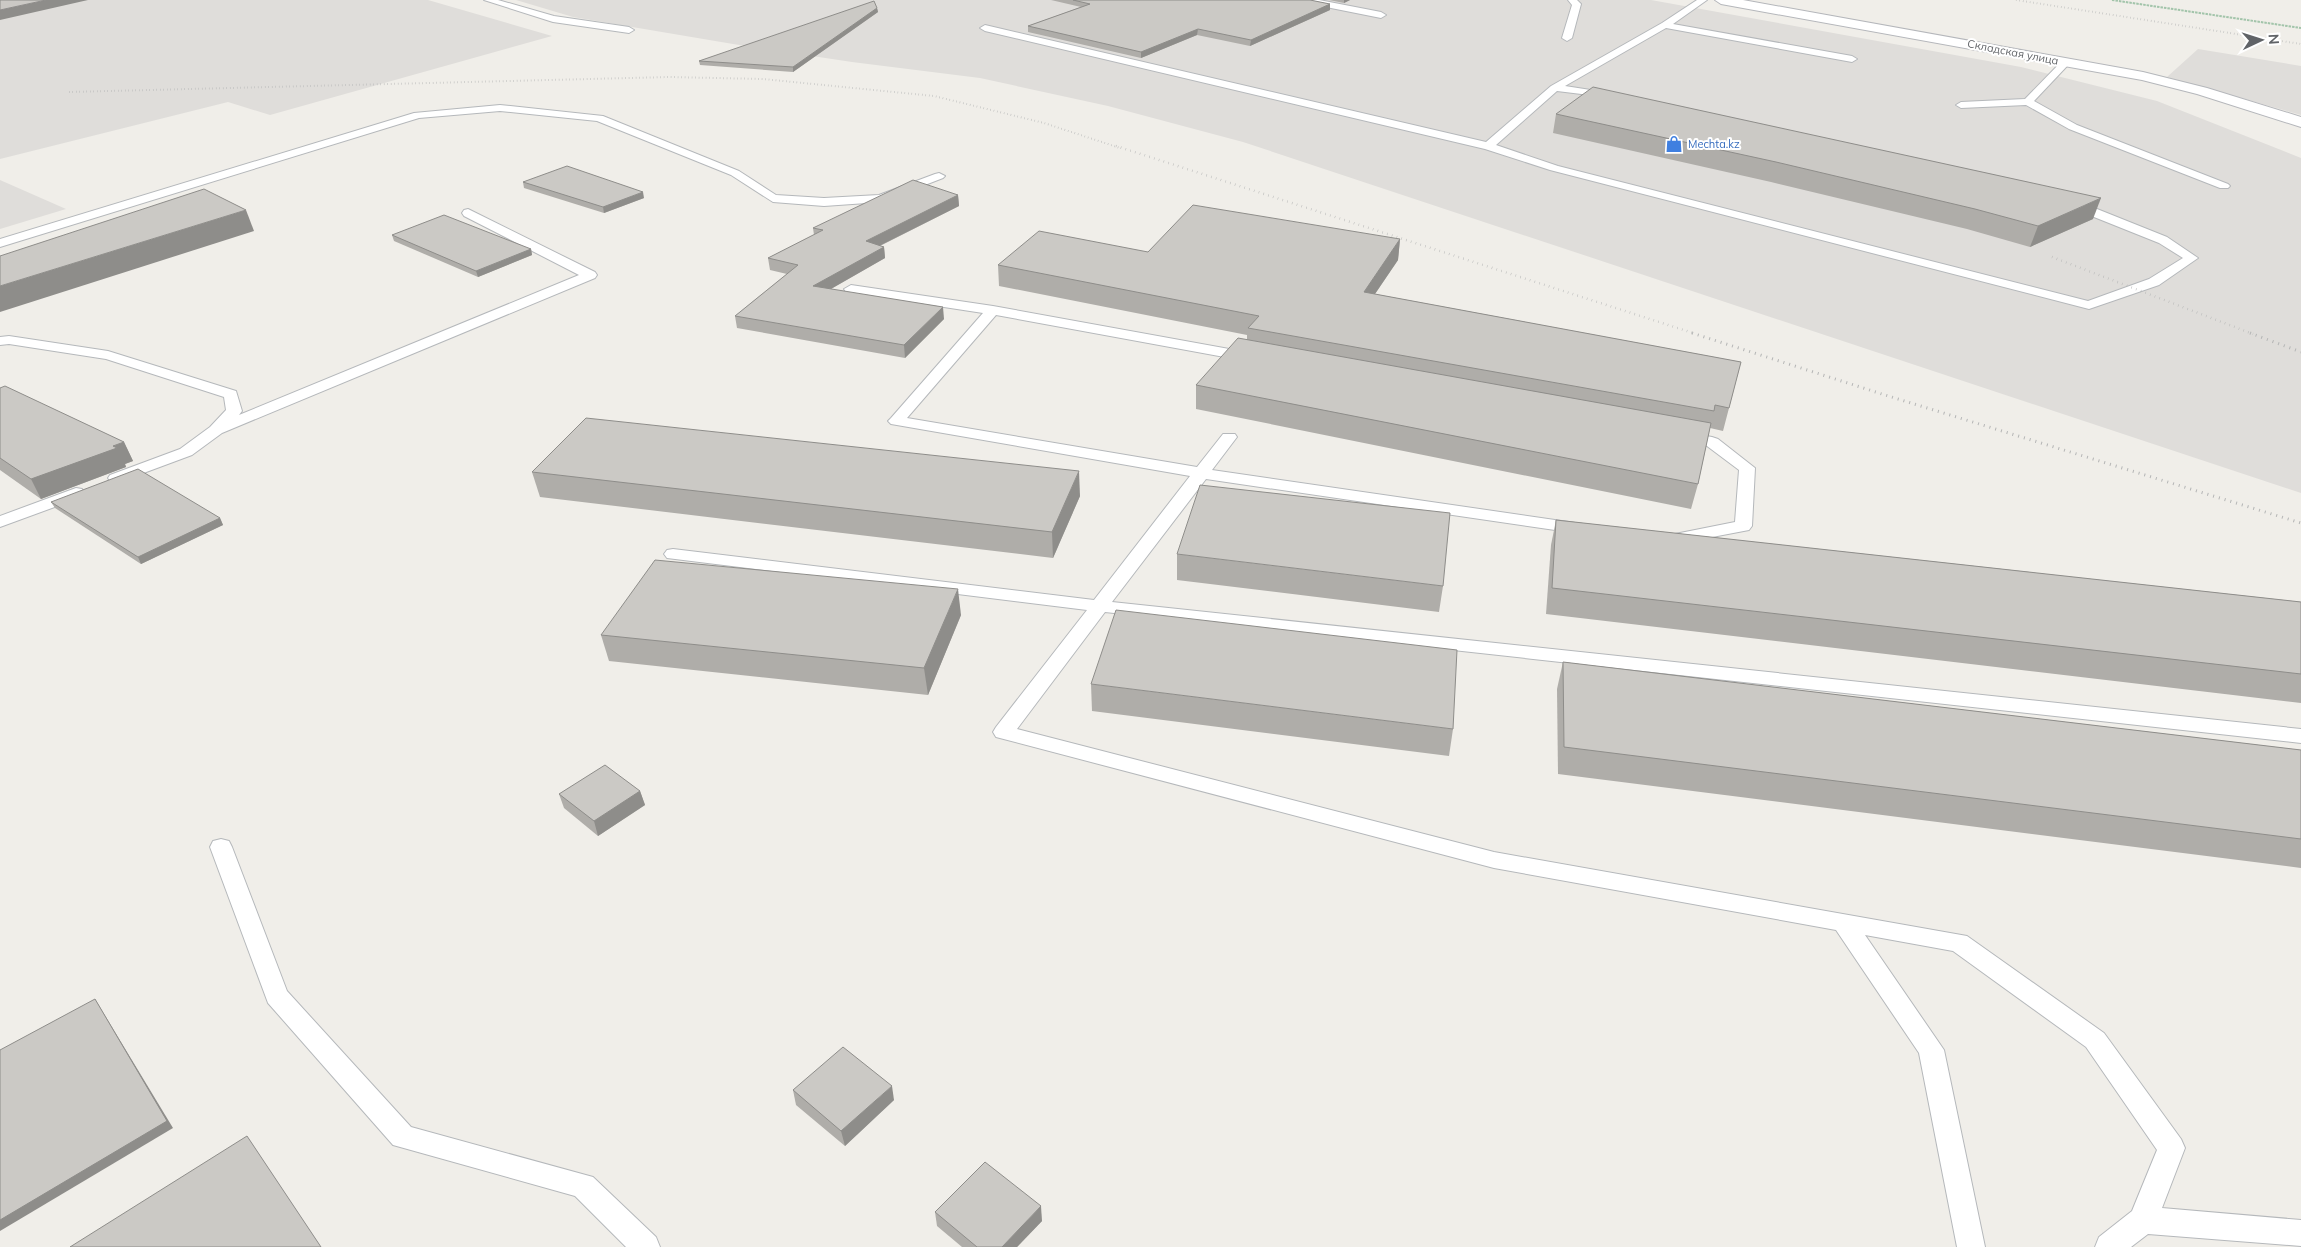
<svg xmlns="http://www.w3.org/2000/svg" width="2301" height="1247" font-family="Mulish,sans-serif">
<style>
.industrial{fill:#dfddda}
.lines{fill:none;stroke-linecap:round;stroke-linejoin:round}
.lane-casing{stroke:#b5b8bb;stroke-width:2}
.secondary-casing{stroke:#b5b7bb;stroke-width:2}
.path{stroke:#a2c4aa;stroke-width:2;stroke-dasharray:2.5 1;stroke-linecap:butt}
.lane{fill:#fff;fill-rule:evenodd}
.secondary{fill:#fff;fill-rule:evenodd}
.rail-far2{stroke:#b4b5b5;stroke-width:2;stroke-dasharray:0.5 3;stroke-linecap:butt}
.rail-far1{stroke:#b4b5b5;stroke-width:2.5;stroke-dasharray:0.5 4.5;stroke-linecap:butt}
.rail{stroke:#b4b5b5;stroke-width:3;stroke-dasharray:1 5;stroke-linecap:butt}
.wall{fill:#afada9}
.shaded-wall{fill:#8e8d8a}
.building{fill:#cbc9c5;stroke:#8e8d8a}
.labels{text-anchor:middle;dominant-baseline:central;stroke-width:4;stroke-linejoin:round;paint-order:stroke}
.far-street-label{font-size:11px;fill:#606367;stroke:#fff}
.far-shop-label{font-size:11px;fill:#366cbe;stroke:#fff;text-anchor:start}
</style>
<rect width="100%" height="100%" fill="#f0eee9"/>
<g class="industrial">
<polygon points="0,0 428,0 552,36 270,115 228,102 0,159"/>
<polygon points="516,0 1651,0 2021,67 2157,101 2301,158 2301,493 1243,142 1108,106 980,78 852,62 733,44 573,17"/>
<polygon points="2198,49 2301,66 2301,115 2167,77"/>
<polygon points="0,180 66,209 0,229"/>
</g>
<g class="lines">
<g class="lane-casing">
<g id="lane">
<polygon points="484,0 498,0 554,16 629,27 634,30 629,33 553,22"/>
<polygon points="1302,0 1319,0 1381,12 1386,15 1381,18 1306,3"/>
<polygon points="1568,0 1577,0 1581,4 1572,38 1567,41 1562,38 1572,5"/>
<polygon points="1697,0 1707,0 1673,24 1852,56 1857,59 1852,62 1666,28 1565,86 1610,93 1614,94 1614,98 1557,91 1496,145 1558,166 2088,301 2149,279 2183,258 2159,243 2069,207 2067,204 2069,201 2077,201 2167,237 2198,258 2159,285 2089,309 1550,170 1485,149 985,31 980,28 985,25 1486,142 1551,86 1662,23"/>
<polygon points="2066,59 2069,60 2069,64 2034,101 2077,125 2228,184 2230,186 2228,188 2220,188 2069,129 2026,105 1961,108 1956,105 1961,102 2025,99 2063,60"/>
<polygon points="500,105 603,116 739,171 776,195 824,198 879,195 935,174 939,173 945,176 943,178 881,202 824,206 773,202 731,175 597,121 500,111 419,118 0,247 0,239 414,113"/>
<polygon points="468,209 595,272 597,275 595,278 222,433 192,455 122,481 110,481 108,478 110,475 180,449 210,427 226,410 224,397 106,359 9,344 0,345 0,337 9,336 108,351 236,391 242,411 239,415 579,275 464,216 462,213 464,210"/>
<path d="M851 285 993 306 1712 437 1718 439 1755 468 1752 526 1749 530 1665 546 1206 479 1112 602 2301 729V743L1105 612 1017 729 1494 852 1967 936 2104 1033 2181 1139 2185 1148 2162 1208 2301 1220V1246L2148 1234 2131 1247H2095L2099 1237 2132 1211 2157 1150 2086 1047 1953 951 1865 935 1944 1050 1985 1247H1957L1919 1053 1836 930 1494 868 996 737 993 732 996 727 1087 610 667 558 664 554 667 550 673 549 1094 600 1190 476 891 424 888 421 891 418 983 313 846 292 844 289ZM996 315 1707 446 1739 470 1735 522 1665 536 1212 470 1237 437 1235 434H1223L1197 467 907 418Z"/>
<polygon points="76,488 82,489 84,493 82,497 0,527 0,516"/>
<polygon points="221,839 229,841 232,847 287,991 411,1127 593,1177 656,1237 660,1247 626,1247 575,1196 393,1145 268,1003 210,847 213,841"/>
</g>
</g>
<g class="secondary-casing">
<polygon id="secondary" points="1715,0 1743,0 2143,72 2207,88 2301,117 2301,127 2197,94 2142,80 1721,4"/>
</g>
<polyline class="path" points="2112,0 2301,28"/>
<use href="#lane" class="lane"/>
<use href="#secondary" class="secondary"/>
<g class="rail-far2">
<polyline points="2016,0 2301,44"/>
<polyline points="69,92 669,77 763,79 934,96 1044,123 1120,148"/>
</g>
<g class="rail-far1">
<polyline points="1116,146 1696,334"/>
<polyline points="2052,257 2253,334"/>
</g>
<g class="rail">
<polyline points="1692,333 1885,395 2301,523"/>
<polyline points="2250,333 2301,352"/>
</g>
</g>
<g class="wall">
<polygon points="1051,0 1310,0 1330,4 1330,10 1250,46 1197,35 1141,58 1028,32 1028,26 1081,7"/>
<polygon points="1329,0 1350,0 1344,3"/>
<polygon points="877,8 878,12 793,72 700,65 699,61"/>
<polygon points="1556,114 2093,219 2030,247 1967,229 1771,182 1553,133"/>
<polygon points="523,182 644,198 604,213 524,188"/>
<polygon points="958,195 959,206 880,246 884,247 885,258 831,289 944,319 905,358 737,328 735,316 787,274 770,270 768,258 814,235 813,228"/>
<polygon points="392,235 531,249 532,255 478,277 394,241"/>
<polygon points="1400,239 1398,260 1375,294 1741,362 1723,431 1710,428 1698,484 1691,509 1196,409 1196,385 1247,340 1247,335 999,286 998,265 1148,252"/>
<polygon points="0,388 124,442 133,461 125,464 126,467 41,499 0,470"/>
<polygon points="532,472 1080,496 1053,558 540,497"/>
<polygon points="51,502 220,518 223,525 141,564 55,508"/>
<polygon points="1556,520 2301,602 2301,703 1546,614 1551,545"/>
<polygon points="1177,554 1443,586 1439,612 1177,580"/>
<polygon points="961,615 928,695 609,661 601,635"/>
<polygon points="1563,662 2301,750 2301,868 1558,774 1557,689"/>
<polygon points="1091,684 1453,729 1449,756 1092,711"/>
<polygon points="640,791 645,805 598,836 564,808 559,794"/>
<polygon points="793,1090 894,1100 845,1146 796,1105"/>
<polygon points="935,1212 1042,1221 1017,1247 962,1247 937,1226"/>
</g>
<g class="shaded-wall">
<polygon points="46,0 88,0 0,20 0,10"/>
<polygon points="1344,0 1350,0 1344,3"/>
<polygon points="1330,4 1330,10 1250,46 1251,40"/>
<polygon points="877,8 878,12 793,72 793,67"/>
<polygon points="1198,29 1197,35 1141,58 1141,52"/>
<polygon points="643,192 644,198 604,213 603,207"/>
<polygon points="958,195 959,206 867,252 866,241"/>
<polygon points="2101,198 2093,219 2030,247 2038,226"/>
<polygon points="246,210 254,231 0,312 0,286"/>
<polygon points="1400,239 1398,260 1362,313 1364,292"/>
<polygon points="884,247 885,258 815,298 813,286"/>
<polygon points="531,249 532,255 478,277 476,271"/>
<polygon points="943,307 944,319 905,358 904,345"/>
<polygon points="124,442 133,461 125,464 126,467 41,499 31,479"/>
<polygon points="1079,471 1080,496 1053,558 1052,532"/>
<polygon points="220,518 223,525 141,564 138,557"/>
<polygon points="958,589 961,615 928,695 924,668"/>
<polygon points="640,791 645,805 598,836 594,821"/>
<polygon points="95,999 173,1128 0,1231 0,1220"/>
<polygon points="892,1086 894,1100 845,1146 841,1131"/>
<polygon points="1041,1206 1042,1221 1017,1247 1002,1247"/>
</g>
<g class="building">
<polygon points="0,0 46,0 0,10"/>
<polygon points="1073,0 1310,0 1330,4 1251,40 1198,29 1141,52 1028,26 1090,4"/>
<polygon points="874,1 877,8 793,67 699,61"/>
<polygon points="1593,87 2101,198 2038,226 1975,209 1776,162 1556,114"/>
<polygon points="567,166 643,192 603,207 523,182"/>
<polygon points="913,180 958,195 866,241 884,247 813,286 943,307 904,345 735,316 798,265 768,258 823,230 813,228"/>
<polygon points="204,189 246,210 0,286 0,256"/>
<polygon points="1193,205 1400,239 1364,292 1741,362 1729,408 1715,405 1714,411 1248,328 1259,316 998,265 1039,231 1148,252"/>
<polygon points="444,215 531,249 476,271 392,235"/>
<polygon points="1238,338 1711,423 1698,484 1196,385"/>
<polygon points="5,386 124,442 113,446 117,448 31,479 0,458 0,388"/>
<polygon points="586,418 1079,471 1052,532 532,472"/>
<polygon points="138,469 220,518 138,557 51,502"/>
<polygon points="1200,485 1450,513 1443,586 1177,554"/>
<polygon points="1556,520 2301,602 2301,674 1552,588"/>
<polygon points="655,560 958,589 924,668 601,635"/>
<polygon points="1116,610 1457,650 1453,729 1091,684"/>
<polygon points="1563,662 2301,750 2301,839 1564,747"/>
<polygon points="605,765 640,791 594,821 559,794"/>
<polygon points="95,999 167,1121 0,1220 0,1050"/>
<polygon points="843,1047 892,1086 841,1131 793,1090"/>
<polygon points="247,1136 321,1247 70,1247"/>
<polygon points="985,1162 1041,1206 1002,1247 977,1247 935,1212"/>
</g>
<defs>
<g id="shop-bare" transform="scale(1.35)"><path d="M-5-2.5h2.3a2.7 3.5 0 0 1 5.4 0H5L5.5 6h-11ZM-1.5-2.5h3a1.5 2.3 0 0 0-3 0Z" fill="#3f7fe0" stroke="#fff" stroke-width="2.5" paint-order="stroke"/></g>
</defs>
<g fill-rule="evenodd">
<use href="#shop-bare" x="1674" y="144"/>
</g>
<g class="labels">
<g class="far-street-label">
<text transform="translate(2013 52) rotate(11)">Складская улица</text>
</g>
<g class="far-shop-label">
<text x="1688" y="144">Mechta.kz</text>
</g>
</g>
<g transform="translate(2261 40) rotate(86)" stroke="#ffffff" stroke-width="4" paint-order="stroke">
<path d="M0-4L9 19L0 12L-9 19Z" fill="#606367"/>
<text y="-8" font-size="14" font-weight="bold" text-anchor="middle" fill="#606367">N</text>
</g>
</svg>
